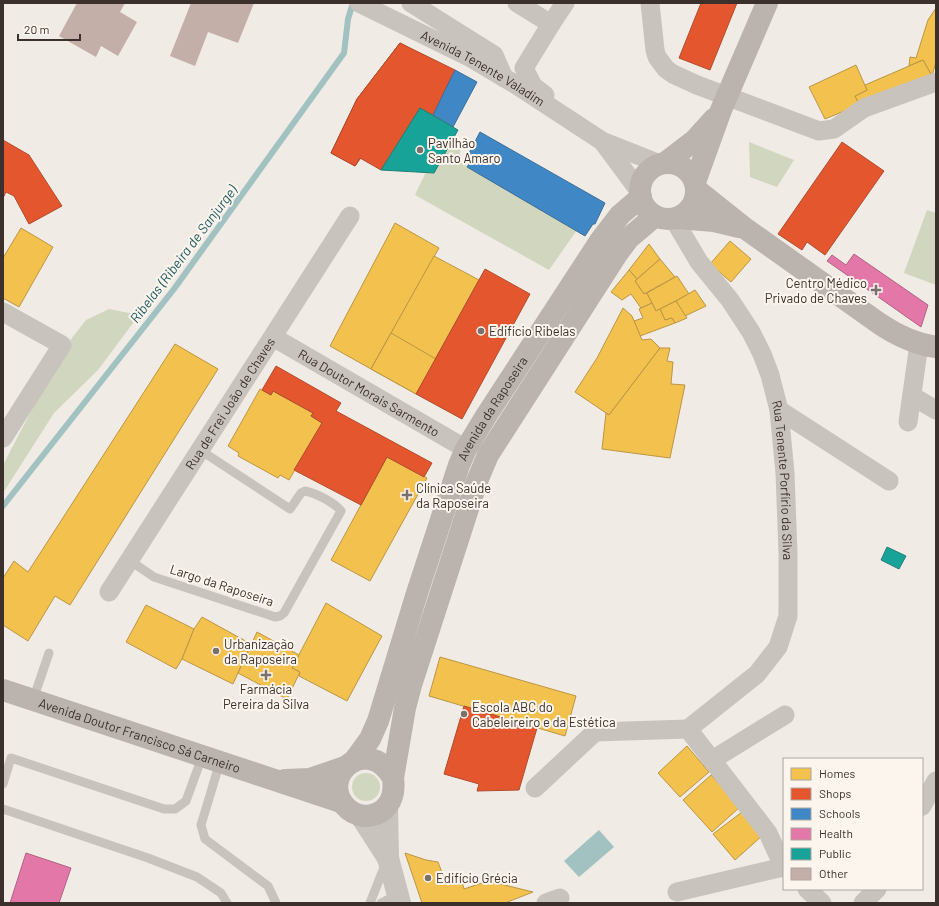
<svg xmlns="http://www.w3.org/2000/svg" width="939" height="906" font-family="Barlow,sans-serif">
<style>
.green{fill:#d1d6bf}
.water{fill:#a1c2c1}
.homes{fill:#f2c14e;stroke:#bb9644}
.shops{fill:#e4572e;stroke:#b14b2d}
.schools{fill:#3f88c5;stroke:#3e6e97}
.health{fill:#e377a8;stroke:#b16282}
.public{fill:#17a398;stroke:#228077}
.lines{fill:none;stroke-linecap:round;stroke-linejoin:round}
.stream{stroke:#a1c2c1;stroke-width:6}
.building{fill:#c3afa7}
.service{stroke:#c9c3be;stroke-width:9}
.minor{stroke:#c9c3be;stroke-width:19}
.tertiary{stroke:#c9c3be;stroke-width:22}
.secondary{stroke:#bab3ae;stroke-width:22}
.poi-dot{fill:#7a716c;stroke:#fbf5ee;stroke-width:1.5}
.labels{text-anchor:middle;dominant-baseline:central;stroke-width:4;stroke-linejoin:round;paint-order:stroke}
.street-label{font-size:13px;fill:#3b302b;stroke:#fbf5ee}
.poi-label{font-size:13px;fill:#3b302b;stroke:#fbf5ee;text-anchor:start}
.water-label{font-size:14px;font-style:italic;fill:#1f5a5e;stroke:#fbf5ee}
</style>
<rect width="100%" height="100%" fill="#f0ebe5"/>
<g class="green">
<polygon points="444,134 460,141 460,162 577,230 549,270 415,195"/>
<polygon points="749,142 794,160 777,187 750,177"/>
<polygon points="927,210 936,213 936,285 904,273"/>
<polygon points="109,309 139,315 98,370 54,413 3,493 3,465 47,381 72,338 86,320"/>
<circle cx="366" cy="787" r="14"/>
</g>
<polygon class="water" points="599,830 614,847 579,877 564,861"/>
<g class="homes">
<polygon points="936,8 936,62 932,76 923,60 909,66 910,57 916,58 928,20"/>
<polygon points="923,60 932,76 859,105 855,96 867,90 865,85"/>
<polygon points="856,65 867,90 855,96 859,105 825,119 809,87"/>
<polygon points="395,223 439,248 371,369 330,346"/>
<polygon points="21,228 53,247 19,307 3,298 3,258"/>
<polygon points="730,241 751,259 731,282 710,264"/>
<polygon points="649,244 660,259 637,279 629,270"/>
<polygon points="434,256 479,280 416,394 371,369"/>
<polygon points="660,259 675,277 644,294 635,281"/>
<polygon points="629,270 637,279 635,281 644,294 647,293 652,303 641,308 631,294 622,300 611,292"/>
<polygon points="677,276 689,294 656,311 647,293"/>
<polygon points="695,290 706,306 685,316 676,301"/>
<polygon points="676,301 687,318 675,323 672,318 665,320 660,309"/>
<polygon points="652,303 656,311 660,309 665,320 672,318 675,323 640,336 634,321 643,318 639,309"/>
<polygon points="623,308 632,316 642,340 651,339 660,348 609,415 575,392 597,358"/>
<polygon points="391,333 436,359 416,394 371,369"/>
<polygon points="175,344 218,369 70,605 55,596 28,641 3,625 3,578 14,561 28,572"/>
<polygon points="660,348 670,348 667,361 673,362 671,384 685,385 670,458 602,449 606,413 609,415"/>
<polygon points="260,389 271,395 273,391 313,413 311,416 322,423 289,480 280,475 278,478 238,456 239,453 228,446"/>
<polygon points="387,457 427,478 370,581 331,560"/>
<polygon points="326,603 382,636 347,701 299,676 300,672 292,668"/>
<polygon points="146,605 194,629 182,659 176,669 126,642"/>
<polygon points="202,617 251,644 233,684 182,659 194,629"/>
<polygon points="257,632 299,655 292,668 300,672 287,699 238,673"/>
<polygon points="440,657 576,696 565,736 429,696"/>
<polygon points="687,746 709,772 680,797 658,773"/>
<polygon points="711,775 740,807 712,832 683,800"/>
<polygon points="742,812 763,835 735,860 713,834"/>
<polygon points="405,853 426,860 438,862 445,880 460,875 464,889 488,881 533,892 505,903 422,903"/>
</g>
<g class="shops">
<polygon points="701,3 737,3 710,70 679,58"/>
<polygon points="400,43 422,55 391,116 355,166 331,153 357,99"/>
<polygon points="400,43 455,70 433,115 420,108 381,170 360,158 355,166 331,153 357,99"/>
<polygon points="3,140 29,155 62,206 29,224 14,196 6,192 3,198"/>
<polygon points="842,142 884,171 825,255 807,242 802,250 778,234"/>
<polygon points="485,269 530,294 462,419 416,394"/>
<polygon points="276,366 341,403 336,411 432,463 424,477 387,457 361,505 294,470 322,423 311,416 313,413 273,391 271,395 262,390"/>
<polygon points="464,706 537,728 519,790 477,791 479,784 444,774"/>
</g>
<g class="schools">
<polygon points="455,70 477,82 453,127 433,115"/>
<polygon points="480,132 605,203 595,224 593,224 585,236 467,167 474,156 469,153"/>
</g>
<g class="health">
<polygon points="854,254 928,305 921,327 827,261 832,255 846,265"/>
<polygon points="26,853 71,868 59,903 10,903"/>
</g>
<g class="public">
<polygon points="420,108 458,130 434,173 381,170"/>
<polygon points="887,547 906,556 899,569 881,560"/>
</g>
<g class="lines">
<polyline class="stream" points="3,506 174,289 344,53 348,19 353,3"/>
</g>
<g class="building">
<polygon points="77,3 125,3 120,12 137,22 118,56 101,46 96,57 59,36"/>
<polygon points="191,3 254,3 238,43 208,32 195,66 170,56"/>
</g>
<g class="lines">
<g class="service">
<path d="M129 560 154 577 275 617 280 616 284 613 341 511C335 503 316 493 305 491L301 493 290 509 200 450"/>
<polyline points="33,700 49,653"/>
<polyline points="220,762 201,825 205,839 268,886 276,903"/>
<polyline points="3,784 11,758 164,809 175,809 186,801 202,757"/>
<polyline points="3,809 148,858 197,877 221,893 227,903"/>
<polyline points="370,903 385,865"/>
<polyline points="381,903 397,895"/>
</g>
<g class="minor">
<path id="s1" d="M359 3 471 58 518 86 602 141 660 164"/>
<polyline points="411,3 494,55 504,78"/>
<polyline points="517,3 551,24 524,68 533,86 545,95"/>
<polyline points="650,3 655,50 657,57 666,69 673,74 697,85 819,131 834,129 864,108 936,82"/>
<polyline points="551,24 565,3"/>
<polyline points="603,142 640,192"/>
<path id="s2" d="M673 218 699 262 730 300 751 332 762 354 770 375 779 410 785 473 788 553V616L778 647 757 674 688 729"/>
<polyline points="3,312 62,345 3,438"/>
<path id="s3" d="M273 337 466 449"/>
<polyline points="912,396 936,410"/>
<polyline points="779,410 889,481"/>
<polyline points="908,422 919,344"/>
<path id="s4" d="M109 592 350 216"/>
<polyline points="688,729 768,833 784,868"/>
<polyline points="712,760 785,715"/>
<polyline points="535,788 595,732 688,729"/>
<polyline points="922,806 936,781"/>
<polyline points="807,889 822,903"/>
<polyline points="677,892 783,867"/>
<polyline points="546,903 560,898"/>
<polyline points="863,903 877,889"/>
</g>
<g class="tertiary">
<polyline points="387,806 388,858 400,903"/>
<polyline points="361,816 388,858"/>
</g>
<g class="secondary">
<polyline points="665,163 695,140 714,119"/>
<circle cx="668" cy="191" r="28"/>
<polyline points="695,182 721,110 767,3"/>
<path d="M697 190 746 229 880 324C898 336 915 344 936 347"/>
<polyline points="677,218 714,221 739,227"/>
<path id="s5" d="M3 690 341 802"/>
<path id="s6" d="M354 761 370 739 378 721 417 593 459 465 466 449 486 416 600 241 620 215 641 197"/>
<path d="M393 778C368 733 318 776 345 806 350 812 357 815 364 816 386 816 396 799 393 778L405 708 411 685 477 481 488 455 617 254 629 238 655 216"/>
<polyline points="285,780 310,779 345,767"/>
</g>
</g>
<g class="poi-dot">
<circle cx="420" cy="150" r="4"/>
<path d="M874 284h4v4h4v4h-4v4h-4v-4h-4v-4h4z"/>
<circle cx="481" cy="331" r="4"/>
<path d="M405 489h4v4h4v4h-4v4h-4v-4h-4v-4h4z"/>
<circle cx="216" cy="651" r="4"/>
<path d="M264 669h4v4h4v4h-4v4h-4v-4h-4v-4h4z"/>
<circle cx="464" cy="714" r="4"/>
<circle cx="428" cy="878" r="4"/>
</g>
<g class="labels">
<g class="street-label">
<text stroke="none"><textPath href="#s1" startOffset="140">Avenida Tenente Valadim</textPath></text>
<text stroke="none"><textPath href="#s3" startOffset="111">Rua Doutor Morais Sarmento</textPath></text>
<text stroke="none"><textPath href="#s4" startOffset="224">Rua de Frei João de Chaves</textPath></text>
<text stroke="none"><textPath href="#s6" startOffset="381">Avenida da Raposeira</textPath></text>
<text stroke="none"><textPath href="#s2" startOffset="292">Rua Tenente Porfírio da Silva</textPath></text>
<text transform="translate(222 585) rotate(18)">Largo da Raposeira</text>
<text stroke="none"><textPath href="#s5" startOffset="144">Avenida Doutor Francisco Sá Carneiro</textPath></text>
</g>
<g class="poi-label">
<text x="428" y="143">Pavilhão<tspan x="428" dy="15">Santo Amaro</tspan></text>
<text x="867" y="283" text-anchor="end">Centro Médico<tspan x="867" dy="15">Privado de Chaves</tspan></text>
<text x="489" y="331">Edifício Ribelas</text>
<text x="416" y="488">Clínica Saúde<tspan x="416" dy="15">da Raposeira</tspan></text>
<text x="224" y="644">Urbanização<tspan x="224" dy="15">da Raposeira</tspan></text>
<text x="266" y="689" text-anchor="middle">Farmácia<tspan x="266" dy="15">Pereira da Silva</tspan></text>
<text x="472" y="707">Escola ABC do<tspan x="472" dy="15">Cabeleireiro e da Estética</tspan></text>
<text x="436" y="878">Edifício Grécia</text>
</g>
<g class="water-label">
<text transform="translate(183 254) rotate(-53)">Ribelas (Ribeira de Sanjurge)</text>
</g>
</g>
<rect width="939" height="906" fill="none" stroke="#3b302b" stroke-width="8"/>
<rect x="783" y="758" width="140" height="132" fill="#fbf5ee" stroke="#aea6a0"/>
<rect x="791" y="768" width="20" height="12" fill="#f2c14e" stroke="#aea6a0"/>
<text x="819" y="778" font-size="12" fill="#3b302b">Homes</text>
<rect x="791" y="788" width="20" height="12" fill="#e4572e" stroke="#aea6a0"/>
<text x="819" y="798" font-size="12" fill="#3b302b">Shops</text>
<rect x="791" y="808" width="20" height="12" fill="#3f88c5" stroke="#aea6a0"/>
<text x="819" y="818" font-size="12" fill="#3b302b">Schools</text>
<rect x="791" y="828" width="20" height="12" fill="#e377a8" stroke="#aea6a0"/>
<text x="819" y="838" font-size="12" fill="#3b302b">Health</text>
<rect x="791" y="848" width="20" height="12" fill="#17a398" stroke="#aea6a0"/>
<text x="819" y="858" font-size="12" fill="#3b302b">Public</text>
<rect x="791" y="868" width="20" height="12" fill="#c3afa7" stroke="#aea6a0"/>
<text x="819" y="878" font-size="12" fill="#3b302b">Other</text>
<path d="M18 34v6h62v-6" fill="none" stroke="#3b302b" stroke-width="2"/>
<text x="24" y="34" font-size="12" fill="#3b302b" stroke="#fbf5ee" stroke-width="3" paint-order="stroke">20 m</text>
</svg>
